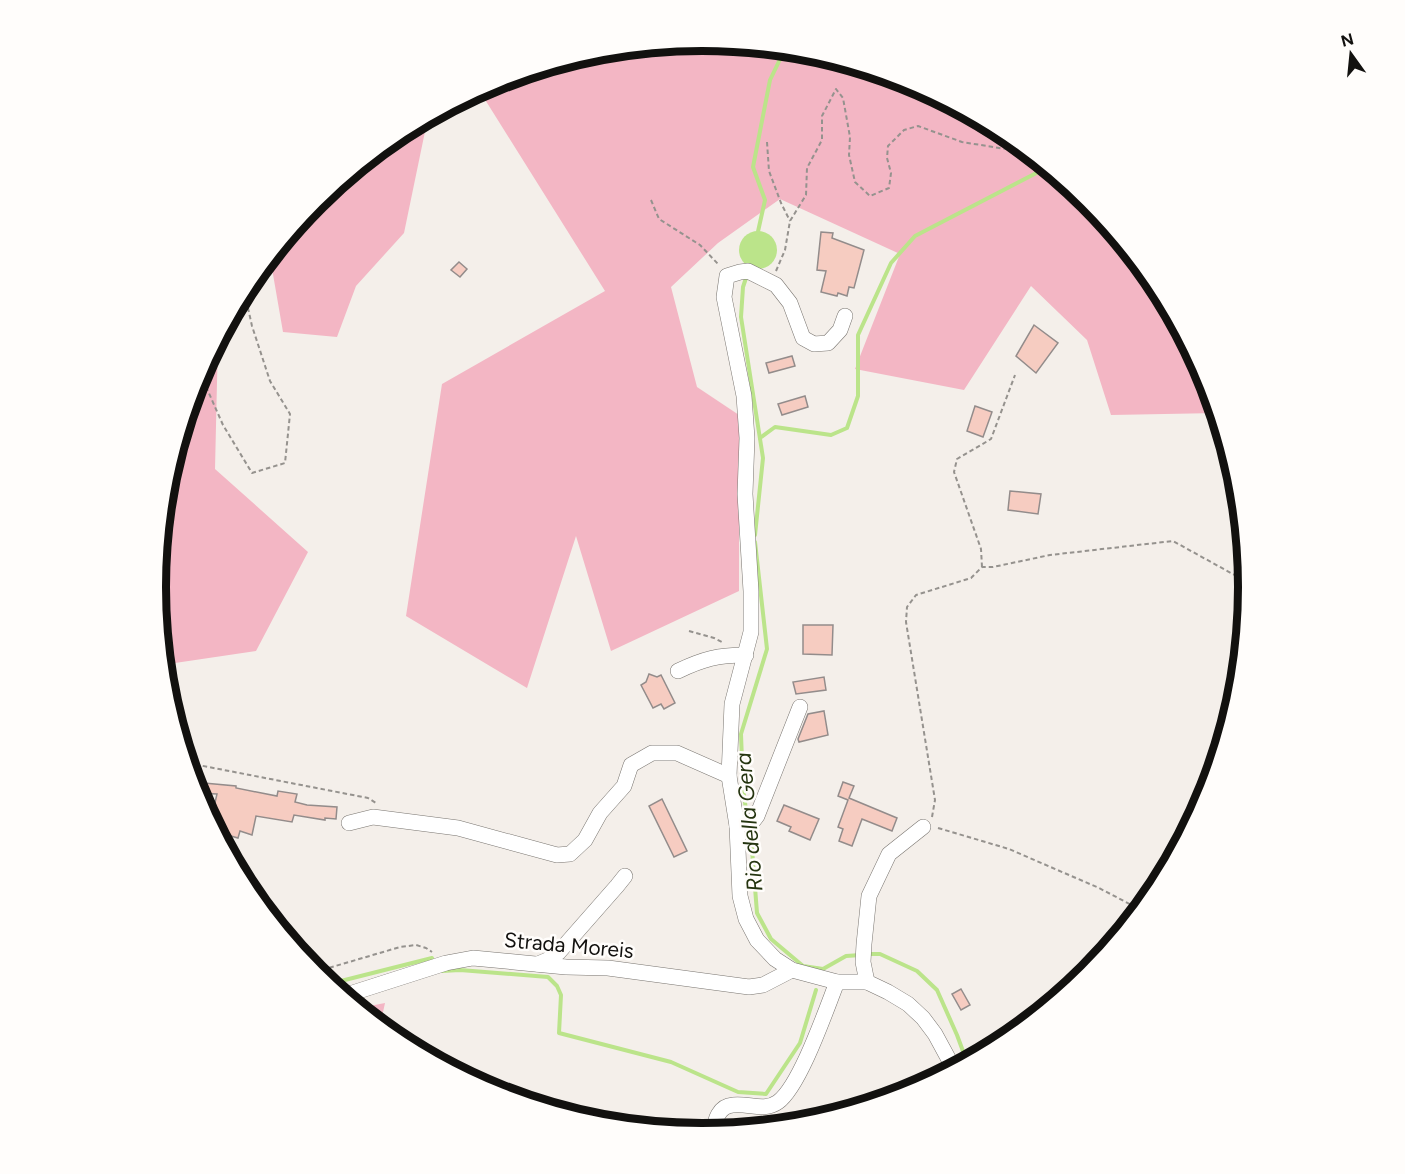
<svg xmlns="http://www.w3.org/2000/svg" width="1405" height="1174" font-family="Figtree,sans-serif">
<style>
.green{fill:#f3b6c4}
.water{fill:#bbe48a}
.lines{fill:none;stroke-linecap:round;stroke-linejoin:round}
.stream{stroke:#bbe48a;stroke-width:4}
.building{fill:#f6ccc1;stroke:#938c8b;stroke-width:1.5}
.minor-casing{stroke:#797570;stroke-width:16}
.path{stroke:#95928e;stroke-width:2;stroke-dasharray:4.5 3;stroke-linecap:butt}
.minor{stroke:#fff;stroke-width:15}
.labels{text-anchor:middle;dominant-baseline:central;stroke-width:5;stroke-linejoin:round;paint-order:stroke}
.street-label{font-size:21px;fill:#12110f;stroke:#fffdfb}
.water-label{font-size:22px;font-style:italic;fill:#24340f;stroke:#fffdfb}
.rim{fill:none;stroke:#12110f;stroke-width:8}
</style>
<rect width="100%" height="100%" fill="#f4efea"/>
<g class="green">
<polygon points="703,41 809,51 912,82 1006,133 1089,201 1157,284 1208,378 1218,413 1111,415 1087,340 1031,286 964,390 855,369 900,254 780,199 718,243 671,287 697,387 739,415 739,591 611,651 576,536 527,688 406,616 442,384 605,291 479,90 494,82 596,51"/>
<polygon points="428,117 404,233 356,286 337,337 283,332 270,257 316,200 399,132"/>
<polygon points="218,339 215,469 308,552 256,651 175,663 165,673 156,587 167,480 198,378"/>
<polygon points="385,1003 380,1026 359,1008"/>
</g>
<circle class="water" cx="758" cy="250" r="19"/>
<g class="lines">
<g class="stream">
<polyline points="757,236 765,200 753,167 770,80 785,49"/>
<polyline points="747,275 743,287 741,317 763,458 755,535"/>
<polyline points="760,438 775,427 831,435 847,428 858,396 858,335 891,263 915,236 1048,167"/>
<polyline points="747,818 743,787 741,734 767,649 755,542"/>
<polyline points="749,826 752,849 757,913 771,939 803,966 823,969 846,956 861,955"/>
<polyline points="868,954 880,954 917,971 937,990 957,1035 967,1062"/>
<polyline points="442,971 460,970 548,977 557,986 561,995 559,1033 671,1062 738,1092 766,1094 800,1043 816,990"/>
<polyline points="329,984 432,958"/>
</g>
</g>
<g class="building">
<polygon points="821,232 833,233 832,238 864,250 854,288 849,287 847,296 838,293 837,296 821,292 826,271 817,270"/>
<polygon points="459,262 467,269 460,277 451,270"/>
<polygon points="1034,325 1058,343 1036,373 1016,356"/>
<polygon points="792,356 795,366 769,373 766,363"/>
<polygon points="805,396 808,407 782,415 778,404"/>
<polygon points="975,406 992,412 983,437 967,431"/>
<polygon points="1010,491 1041,494 1038,514 1008,510"/>
<polygon points="803,625 833,625 832,655 803,654"/>
<polygon points="649,674 657,677 661,675 675,703 664,709 661,704 653,708 641,685 646,682"/>
<polygon points="824,677 826,690 796,694 793,682"/>
<polygon points="824,711 828,735 799,742 798,739 808,714"/>
<polygon points="193,782 236,786 236,788 277,796 278,791 297,794 295,802 307,805 337,807 336,819 325,818 325,820 294,815 292,822 256,816 252,835 240,831 238,838 217,832 211,820 217,794 197,793"/>
<polygon points="843,782 854,786 849,798 897,818 892,831 862,819 852,846 839,841 843,829 838,827 848,800 838,796"/>
<polygon points="662,799 687,851 674,857 649,806"/>
<polygon points="784,805 819,819 810,840 789,831 791,827 777,821"/>
<polygon points="961,989 970,1005 961,1010 952,994"/>
</g>
<g class="lines">
<g class="minor-casing">
<g id="minor">
<polyline points="845,316 840,330 828,343 814,344 803,338 790,303 776,285 748,271 740,272 727,276 724,297 744,396 747,438 745,494 751,591 751,632 732,704 729,776 737,826 740,896 746,919 757,940 775,959 792,970 837,982 867,982 888,992 908,1004 923,1018 935,1034 954,1069"/>
<path d="M678 671C703 659 718 655 746 655"/>
<polyline points="349,823 373,817 458,828 557,855 570,854 585,840 600,813 624,786 631,765 652,753 677,753 729,776"/>
<polyline points="737,826 754,820 757,816 800,707"/>
<polyline points="538,964 552,958 559,952 617,886 625,876"/>
<polyline points="867,982 863,962 864,944 869,896 889,854 923,827"/>
<polyline points="343,996 446,963 473,958 566,967 608,968 749,987 763,985 792,970"/>
<path d="M715 1132C714 1120 719 1106 733 1105 749 1103 764 1112 778 1102 800 1086 826 1010 837 982"/>
</g>
</g>
<g class="path">
<polyline points="767,142 769,171 781,203 790,221"/>
<polyline points="651,200 659,219 700,245 718,264"/>
<polyline points="776,271 785,250 790,221 806,195 807,168 822,140 822,116 836,89 843,98 850,137 849,155 855,182 870,196 889,188 891,173 887,158 888,146 904,130 918,126 962,142 1012,150 1024,147"/>
<polyline points="200,373 223,425 252,473 285,463 290,414 270,381 252,326 244,290"/>
<polyline points="982,567 981,549 954,472 957,459 991,439 1015,375"/>
<polyline points="689,631 714,638 722,642"/>
<polyline points="188,763 368,798 376,803"/>
<polyline points="932,817 935,800 906,622 907,607 916,595 971,578 982,567 993,567 1050,555 1173,541 1249,583"/>
<polyline points="938,828 1009,849 1099,888 1141,910"/>
<polyline points="315,972 400,947 416,945 426,948 432,952"/>
</g>
<use href="#minor" class="minor"/>
</g>
<g class="labels">
<g class="street-label">
<text transform="translate(569 945) rotate(5)">Strada Moreis</text>
</g>
<g class="water-label">
<text transform="translate(749 822) rotate(-95)">Rio della Gera</text>
</g>
</g>
<path d="M0 0H1405V1174H0ZM166 587a536 536 0 1 1 1072 0a536 536 0 1 1-1072 0Z" fill="#fffdfb" fill-rule="evenodd"/>
<path class="rim" d="M166 587a536 536 0 1 1 1072 0a536 536 0 1 1-1072 0Z"/>
<g transform="translate(1351 54) rotate(345)" stroke="#fffdfb" stroke-width="4.5" paint-order="stroke">
<path d="M0-4.5L10 22L0 15L-10 22Z" fill="#12110f"/>
<text y="-9" font-size="16" font-weight="bold" text-anchor="middle" fill="#12110f">N</text>
</g>
</svg>
